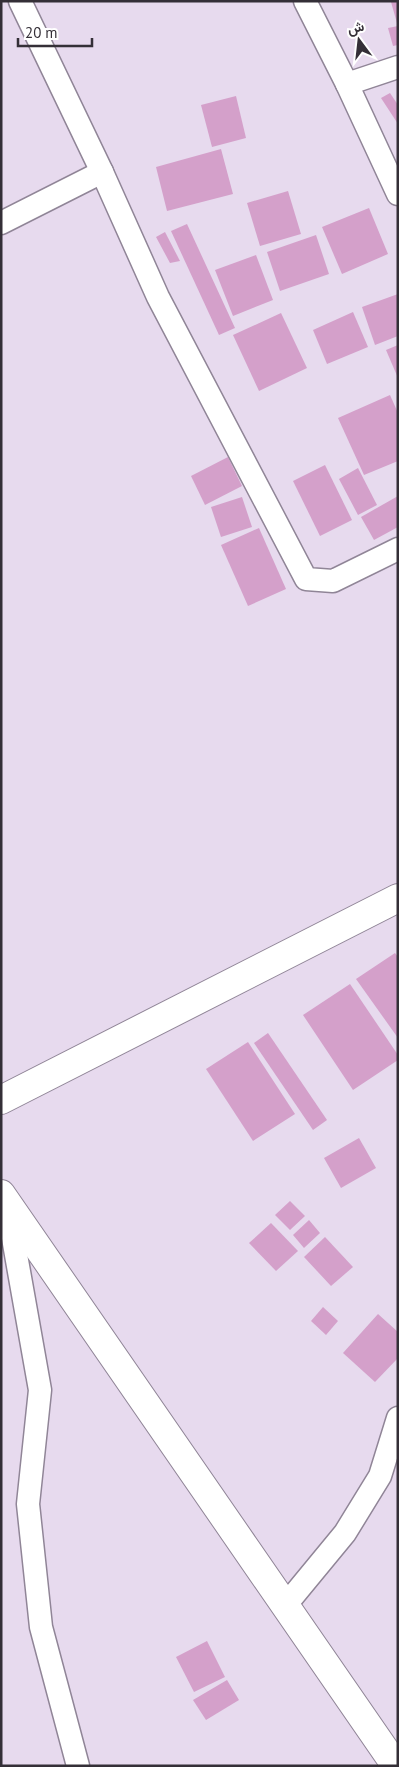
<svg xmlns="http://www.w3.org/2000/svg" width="399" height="1767" font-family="'PT Sans',Vazirmatn,sans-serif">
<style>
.building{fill:#d4a0ca}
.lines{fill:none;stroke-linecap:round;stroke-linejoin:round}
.street-casing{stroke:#908597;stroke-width:25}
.secondary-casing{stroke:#908597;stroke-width:30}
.street{stroke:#fff;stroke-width:22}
.secondary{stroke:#fff;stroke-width:28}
</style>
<rect width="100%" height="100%" fill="#e7daee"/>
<g class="building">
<polygon points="396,1 398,1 397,23 391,2"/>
<polygon points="398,26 398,45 393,46 388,28"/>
<polygon points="390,93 398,105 398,124 381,98"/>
<polygon points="236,96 246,138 212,147 201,105"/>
<polygon points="221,149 233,194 167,211 156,167"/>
<polygon points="288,191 301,234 260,246 247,203"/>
<polygon points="369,208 388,254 342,274 322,227"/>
<polygon points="187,224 235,328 219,335 171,231"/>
<polygon points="165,232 180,261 170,263 156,237"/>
<polygon points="316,235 329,274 280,291 267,252"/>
<polygon points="256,255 273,300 233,316 215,270"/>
<polygon points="398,294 398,336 375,345 362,307"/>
<polygon points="353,312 368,347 327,364 313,330"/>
<polygon points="281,313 307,368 259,391 233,335"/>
<polygon points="398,345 398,378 386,350"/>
<polygon points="390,395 398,413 398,461 364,475 338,418"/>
<polygon points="228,457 242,486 205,505 191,476"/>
<polygon points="325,465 352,520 320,536 293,481"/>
<polygon points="358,468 377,505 358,515 339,479"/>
<polygon points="398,496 398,527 374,540 361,517"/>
<polygon points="242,497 252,527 221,537 211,507"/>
<polygon points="259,528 286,589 248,606 221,545"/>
<polygon points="395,953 398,957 398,1038 356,979"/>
<polygon points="350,984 398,1055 398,1060 353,1090 303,1015"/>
<polygon points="268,1033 327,1120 313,1130 254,1043"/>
<polygon points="248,1042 295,1114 253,1141 206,1069"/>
<polygon points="359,1138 376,1168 341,1188 324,1158"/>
<polygon points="290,1201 305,1216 290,1230 275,1215"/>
<polygon points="309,1220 320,1233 304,1248 293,1235"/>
<polygon points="271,1223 298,1251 276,1271 249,1243"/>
<polygon points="325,1237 353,1267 331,1286 304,1257"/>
<polygon points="323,1307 338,1321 326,1335 311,1321"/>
<polygon points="378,1314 398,1332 398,1358 375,1382 343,1353"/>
<polygon points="207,1641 225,1677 194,1692 176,1657"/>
<polygon points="227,1680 239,1700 206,1720 193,1700"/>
</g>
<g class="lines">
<g class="street-casing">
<g id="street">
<polyline points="20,1 102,172 158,297 306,579 333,581 398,549"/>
<polyline points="305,1 347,84 398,194"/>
<polyline points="347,84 398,67"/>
<polyline points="1,223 102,172"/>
<polyline points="7,1204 40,1390 28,1504 41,1627 78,1766"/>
<polyline points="284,1607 345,1533 380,1476 398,1418"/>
</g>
</g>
<g class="secondary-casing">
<g id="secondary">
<polyline points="1,1100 398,898"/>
<polyline points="1,1194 396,1766"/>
</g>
</g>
<use href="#street" class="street"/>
<use href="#secondary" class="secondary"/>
</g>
<rect width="399" height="1767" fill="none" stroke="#342f37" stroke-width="5"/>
<g transform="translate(359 40) rotate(345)" stroke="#ffffff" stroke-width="4" paint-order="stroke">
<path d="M0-4L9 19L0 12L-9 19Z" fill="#342f37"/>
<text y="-8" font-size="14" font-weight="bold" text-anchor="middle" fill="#342f37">ش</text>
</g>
<path d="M18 38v8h74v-8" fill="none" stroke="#342f37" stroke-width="2.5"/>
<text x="25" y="38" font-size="15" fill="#342f37" stroke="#ffffff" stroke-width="4" paint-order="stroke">20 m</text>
</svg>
